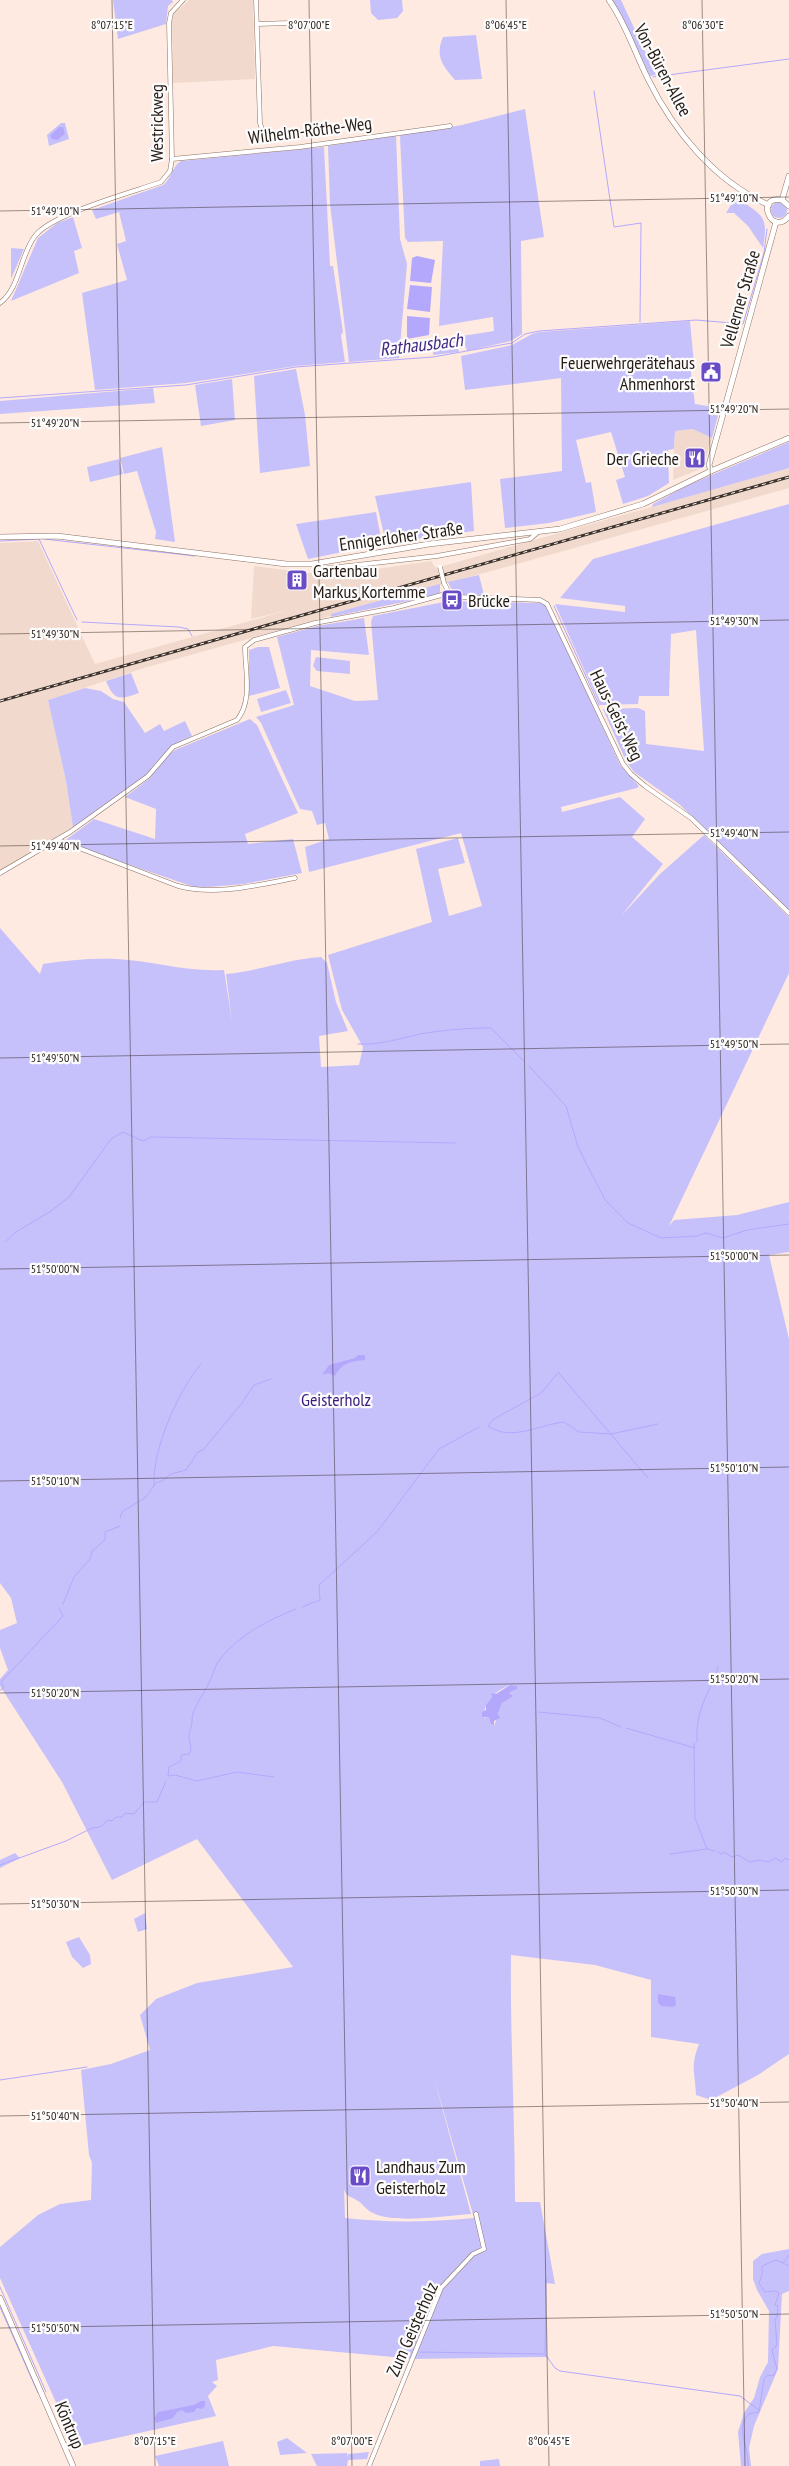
<svg xmlns="http://www.w3.org/2000/svg" width="789" height="2466" font-family="'PT Sans Narrow',sans-serif">
<style>
.built{fill:#f1dacd}
.green{fill:#c7c1fb;fill-rule:evenodd}
.water{fill:#b4a8fd}
.lines{fill:none;stroke-linecap:round;stroke-linejoin:round}
.stream{stroke:#b4a8fd;stroke-width:1}
.street-casing{stroke:#8d7162;stroke-width:5}
.secondary-casing{stroke:#8d7162;stroke-width:6}
.street{stroke:#fff;stroke-width:4}
.secondary{stroke:#fff;stroke-width:5}
.rail-casing{stroke:#3e322b;stroke-width:3}
.rail{stroke:#fcfcfc;stroke-width:1;stroke-dasharray:4;stroke-linecap:butt}
.street-bridge-casing{stroke:#8d7162;stroke-width:5;stroke-linecap:butt}
.street-bridge{stroke:#fff;stroke-width:4}
.ticks{fill:none;stroke:#251a14;stroke-width:1;stroke-opacity:0.45}
.labels{text-anchor:middle;dominant-baseline:central;stroke-width:4.5;stroke-linejoin:round;paint-order:stroke}
.street-label{font-size:18px;fill:#251a14;stroke:#fcfcfc}
.poi-label{font-size:18px;fill:#251a14;stroke:#fcfcfc;text-anchor:start}
.park-label{font-size:18px;fill:#391c7c;stroke:#fcfcfc}
.water-label{font-size:19px;font-style:italic;fill:#412786;stroke:#fcfcfc}
.ticks-label{font-size:12px;text-anchor:middle;fill:#251a14;stroke:#fcfcfc;stroke-width:4.5;stroke-linejoin:round;paint-order:stroke}
</style>
<rect width="100%" height="100%" fill="#feeae0"/>
<g class="built">
<polygon points="189,0 253,0 255,79 173,83 172,20 173,15"/>
<polygon points="693,429 712,438 703,468 673,480 675,431"/>
<polygon points="789,468 789,488 144,668 48,700 66,781 73,827 0,871 0,543 38,541 95,664 289,610 251,619 254,566 310,573 349,573 431,561 436,568"/>
</g>
<g class="green">
<polygon points="113,0 172,0 173,2 168,6 166,24 118,39"/>
<polygon points="370,0 402,0 403,11 397,18 378,20 371,13"/>
<polygon points="612,0 621,0 656,75 650,76 626,25"/>
<path d="M476 35 482 79 455 80C442 65 435 56 443 37Z"/>
<polygon points="525,109 544,237 521,241 522,334 511,341 467,351 462,336 494,331 493,317 439,326 443,241 408,242 405,238 400,137 401,135 462,125"/>
<polygon points="61,123 65,123 69,139 49,146 47,135"/>
<polygon points="396,135 400,239 407,264 399,358 349,362 330,204 328,146"/>
<path d="M324 147 330 266H333L343 332 341 335 345 362 296 366 186 383 95 390 82 293 127 280 117 244 126 241 119 212 96 219 92 210 163 185C172 178 172 166 181 161Z"/>
<path d="M736 197C762 216 769 214 763 248L748 226 734 213H726Z"/>
<circle cx="779" cy="210" r="8"/>
<polygon points="73,217 82,248 74,251 79,273 11,301 38,238 57,223"/>
<polygon points="11,248 24,249 11,279"/>
<polygon points="690,321 694,364 690,365 695,404 720,408 712,438 693,429 675,431 674,449 668,450 669,483 648,496 623,504 616,480 625,477 611,432 576,440 586,483 591,482 596,512 549,523 505,528 500,479 562,471 561,378 465,390 461,356 512,345 532,334 539,332"/>
<polygon points="455,337 459,352 433,355 434,340"/>
<polygon points="296,369 305,415 310,466 260,473 254,376"/>
<polygon points="232,379 235,420 201,426 195,385"/>
<polygon points="153,388 155,403 0,414 0,401"/>
<polygon points="789,442 789,468 652,507 653,504 688,485"/>
<polygon points="162,447 175,542 155,539 156,532 137,471 124,474 120,458"/>
<polygon points="119,459 123,474 90,482 87,467"/>
<polygon points="471,482 474,531 386,543 375,496"/>
<polygon points="789,504 789,910 679,804 634,772 626,761 603,709 638,708 645,711 646,744 704,751 696,630 671,634 669,696 639,696 638,704 600,705 555,604 625,612 625,606 560,598 593,559"/>
<polygon points="376,512 382,544 308,559 296,524"/>
<path d="M479 575 484 595C469 595 454 599 448 582Z"/>
<polygon points="440,584 440,593 437,595 331,617 331,614"/>
<path d="M449 601 540 603 547 606 620 765 639 786 637 788 561 807 562 812 620 797 645 819 632 837 663 864 621 916 660 874 704 835 789 917V973L669 1226 674 1220 737 1215 789 1202V1252L769 1255 789 1339V2054L758 2075 711 2100 696 2095C695 2072 690 2067 699 2044L651 2037V1980L595 1965 511 1955C510 2037 515 2119 515 2202H540L555 2284 546 2283 547 2357 415 2359 273 2346 216 2360 218 2380 212 2382 217 2386 208 2396 216 2416 76 2447 0 2278V2247L38 2215 60 2204 91 2200 92 2163 89 2155 81 2070 111 2064 150 2050 140 2015 156 1999 197 1983 293 1967 197 1839 112 1880 62 1782 0 1686V1679L8 1670 0 1648V1630L17 1623 11 1598 0 1583V928L40 974 43 964C68 960 92 958 116 959 154 961 185 972 224 970L232 1021 226 974C259 971 289 959 321 957L327 963 336 1002 348 1031 319 1036 321 1067 359 1065 363 1047 342 1010 328 955 432 922 416 849 458 838 465 863 438 869 449 916 482 906 461 833 309 872 305 847 329 839 325 823 317 825 312 811 300 809 261 723 256 717 294 705 277 637 317 626 364 618 369 655 311 650 310 686 355 701 378 700 371 622 373 616ZM510 1685 515 1690 509 1693 511 1695 502 1703 494 1726 490 1723V1718H484C483 1703 496 1690 510 1685ZM433 2074 474 2218C430 2222 389 2223 345 2218L344 2186C344 2197 351 2196 358 2201 363 2204 367 2211 373 2213 395 2224 443 2216 471 2214Z"/>
<polygon points="258,647 269,647 280,688 249,696 249,650"/>
<polygon points="316,657 350,661 350,674 317,671 313,666"/>
<path d="M131 673 139 693C120 700 114 701 106 681Z"/>
<polygon points="85,688 101,691 113,699 124,702 145,733 160,724 164,731 185,721 192,736 171,746 146,775 73,827 66,781 48,700"/>
<polygon points="286,690 291,703 261,712 257,699"/>
<polygon points="250,719 257,725 298,813 245,834 248,844 293,839 302,873 244,884 197,888 63,842 94,819 155,839 156,809 125,797 150,778 163,760 175,750"/>
<polygon points="15,1853 20,1858 0,1868 0,1860"/>
<polygon points="145,1913 147,1929 138,1932 134,1919"/>
<polygon points="79,1937 90,1955 91,1964 83,1968 72,1957 66,1942"/>
<polygon points="789,2249 789,2291 782,2294 778,2369 754,2426 749,2448 751,2466 741,2466 738,2432 744,2413 754,2398 760,2377 768,2362 769,2311 757,2290 753,2279 753,2261 762,2254"/>
<polygon points="287,2438 307,2453 280,2455 277,2442"/>
<polygon points="223,2441 229,2466 159,2466 155,2456"/>
<polygon points="369,2452 367,2459 348,2460 347,2466 317,2466 311,2454 347,2453 348,2459 348,2454"/>
<polygon points="499,2459 500,2466 480,2466 480,2461"/>
</g>
<g class="water">
<polygon points="59,127 63,127 65,134 57,140 52,139 50,136"/>
<polygon points="417,256 435,260 431,283 410,281 412,258"/>
<polygon points="410,285 432,287 430,312 407,309"/>
<polygon points="407,316 430,318 429,335 407,339"/>
<path d="M358 1355H365V1360C353 1361 341 1363 335 1376L328 1373 322 1375 329 1365 355 1358Z"/>
<polygon points="510,1685 517,1686 517,1689 509,1693 513,1696 502,1703 498,1714 500,1718 494,1721 494,1726 490,1723 490,1718 482,1717 482,1712 486,1710 486,1705 492,1697 491,1693 496,1694"/>
<polygon points="658,1994 675,1997 676,2005 673,2007 661,2006 658,2003"/>
<polygon points="201,2401 205,2401 205,2406 202,2409 197,2408 194,2412 186,2413 182,2410 177,2412 173,2418 156,2423 154,2419 158,2412 194,2405"/>
</g>
<g class="lines">
<g class="stream">
<polyline points="653,77 789,59"/>
<polyline points="594,91 614,227 641,223 640,322"/>
<polyline points="0,398 186,385 296,367 433,357 512,343 525,334 539,331 696,320 743,324 764,253 767,229"/>
<polyline points="44,539 195,556"/>
<polyline points="0,541 39,539 77,620"/>
<polyline points="554,606 599,705"/>
<polyline points="82,622 179,627 188,629 192,636"/>
<path d="M358 1044C382 1045 397 1039 420 1034 443 1030 467 1028 491 1028L524 1061"/>
<polyline points="529,1066 566,1106 578,1147 592,1175 606,1201 628,1223 661,1238 697,1236 706,1233 723,1238 747,1230 789,1224"/>
<polyline points="5,1242 16,1232 51,1211 69,1197 111,1139 123,1132 143,1141 151,1137 455,1143"/>
<polyline points="558,1372 648,1478"/>
<path d="M557 1374 541 1393 494 1419 488 1426C511 1442 538 1425 564 1422L579 1432 611 1434 658 1424"/>
<path d="M154 1485C152 1450 178 1391 201 1364"/>
<polyline points="120,1518 122,1512 146,1497 156,1483 162,1481 171,1474 186,1470 198,1452 203,1450 242,1403 254,1385 271,1379"/>
<polyline points="63,1604 74,1577 90,1559 92,1551 105,1540 105,1532 120,1526"/>
<polyline points="302,1607 320,1600 319,1585 377,1532 439,1449 479,1427"/>
<polyline points="0,1690 4,1688 1,1682 63,1616 59,1608"/>
<polyline points="538,1712 600,1718 621,1727"/>
<polyline points="626,1728 695,1748"/>
<path d="M697 1742C696 1724 700 1708 708 1692 712 1683 717 1676 718 1666"/>
<polyline points="694,1743 695,1818 707,1849 715,1851"/>
<path d="M274 1777 237 1772 197 1781 175 1775 168 1776 169 1767 181 1761V1755L189 1754C193 1747 189 1743 189 1736 189 1731 192 1726 192 1722 191 1711 202 1696 207 1687 212 1678 214 1667 220 1659 239 1635 268 1620 296 1609"/>
<polyline points="718,1852 721,1854 724,1852 732,1857 738,1855 750,1862 760,1860 768,1862 775,1858 782,1862 785,1858 789,1860"/>
<polyline points="670,1854 707,1849"/>
<polyline points="0,1865 66,1841 92,1828 100,1827 108,1820 112,1821 116,1817 122,1817 125,1813 134,1814 144,1802 157,1802 166,1781"/>
<polyline points="0,2080 87,2067"/>
<polyline points="783,2263 789,2266"/>
<polyline points="546,2279 545,2354 555,2368 560,2371 740,2396 759,2410"/>
<polyline points="0,2287 46,2392"/>
<polyline points="0,2307 38,2393"/>
<polyline points="420,2352 544,2354"/>
<path d="M748 2466C750 2449 734 2429 749 2414L759 2412 764 2379 768 2375 773 2376 777 2369 772 2350 777 2345 775 2320 777 2317 778 2306 775 2305 779 2293 776 2291 765 2292 759 2283 762 2275V2266L776 2260 783 2263 789 2255"/>
</g>
<g class="street-casing">
<g id="street">
<polyline points="256,0 260,123 265,139"/>
<polyline points="257,24 290,23"/>
<polyline points="172,159 300,147 450,126"/>
<path d="M0 303C20 288 20 255 35 236 51 214 133 192 161 182L170 171 172 159 169 23 171 13 183 0"/>
<polyline points="312,564 321,569 437,556 530,539 538,532"/>
<polyline points="444,583 449,593 456,597 540,600 547,604 623,764 631,774 645,786 691,818 789,913"/>
<path d="M58 840 178 886C216 896 257 885 295 878"/>
<path d="M0 873 70 832 148 776 173 747 237 720C253 701 245 670 245 647L254 640 315 623 394 608 449 593"/>
<polyline points="369,2466 441,2288 473,2254 484,2249 476,2214"/>
</g>
</g>
<g class="secondary-casing">
<g id="secondary">
<path d="M609 0C626 24 635 53 648 79 673 130 715 182 769 205"/>
<polyline points="782,200 789,176"/>
<path d="M789 206 782 200C754 195 772 238 789 216"/>
<polyline points="711,471 709,465 776,222"/>
<polyline points="0,537 57,536 286,564 312,564 429,544 560,529 643,504 711,471 789,438"/>
<polyline points="0,2298 73,2466"/>
</g>
</g>
<use href="#street" class="street"/>
<use href="#secondary" class="secondary"/>
<g class="rail-casing">
<polyline id="rail" points="0,701 789,477"/>
</g>
<use href="#rail" class="rail"/>
<g class="street-bridge-casing">
<polyline id="street-bridge" points="440,567 444,583"/>
</g>
<use href="#street-bridge" class="street-bridge"/>
</g>
<path class="ticks" d="M112 0 155 2466M309 0 352 2466M506 0 549 2466M702 0 745 2466M0 211 789 197M0 423 789 409M0 634 789 620M0 846 789 832M0 1058 789 1044M0 1269 789 1255M0 1481 789 1467M0 1693 789 1679M0 1904 789 1890M0 2116 789 2102M0 2328 789 2314"/>
<defs>
<g id="civic-square" transform="scale(1.125)"><rect x="-9" y="-9" width="18" height="18" rx="4" fill="#6a4dc6" stroke="#fcfcfc"/><path d="M-.6-6.5H3V-4.5H.6V-3L4-1V1h2V6H-6V1h2V-1L-.6-3ZM-1.2 2.5V6h2.4V2.5Z" fill="#fff"/></g>
<g id="restaurant-square" transform="scale(1.125)"><rect x="-9" y="-9" width="18" height="18" rx="4" fill="#6a4dc6" stroke="#fcfcfc"/><path d="M-5-6h1v4h1v-4h1v4h1v-4h1v5L-1.5 .5V6h-2V.5L-5-1ZM5-6V6H3V1.5H1.5Q1.5-4 5-6Z" fill="#fff"/></g>
<g id="building-square" transform="scale(1.125)"><rect x="-9" y="-9" width="18" height="18" rx="4" fill="#6a4dc6" stroke="#fcfcfc"/><path d="M-4-6H4V6H1V3H-1V6H-4ZM-2.5-4.3h1.7v1.8h-1.7ZM.8-4.3h1.7v1.8H.8ZM-2.5-1h1.7V.8h-1.7ZM.8-1h1.7V.8H.8Z" fill="#fff"/></g>
<g id="bus-square" transform="scale(1.125)"><rect x="-9" y="-9" width="18" height="18" rx="4" fill="#6a4dc6" stroke="#fcfcfc"/><path d="M-5-6H5V4H4V6H2V4H-2V6H-4V4H-5ZM-3.5-4V0h7V-4ZM-3.5 1.2v1.5H-2V1.2ZM2 1.2v1.5H3.5V1.2Z" fill="#fff"/></g>
</defs>
<g fill-rule="evenodd">
<use href="#civic-square" x="711" y="372"/>
<use href="#restaurant-square" x="695" y="458"/>
<use href="#building-square" x="297" y="580"/>
<use href="#bus-square" x="452" y="600"/>
<use href="#restaurant-square" x="360" y="2176"/>
</g>
<g class="labels">
<g class="street-label">
<text transform="translate(663 70) rotate(62)">Von-Büren-Allee</text>
<text transform="translate(156 123) rotate(-90)">Westrickweg</text>
<text transform="translate(310 130) rotate(-7)">Wilhelm-Röthe-Weg</text>
<text transform="translate(740 299) rotate(-74)">Vellerner Straße</text>
<text transform="translate(401 536) rotate(-8)">Ennigerloher Straße</text>
<text transform="translate(617 715) rotate(64)">Haus-Geist-Weg</text>
<text transform="translate(412 2329) rotate(-66)">Zum Geisterholz</text>
<text transform="translate(70 2425) rotate(67)">Köntrup</text>
</g>
<g class="poi-label">
<text x="695" y="362" text-anchor="end">Feuerwehrgerätehaus<tspan x="695" dy="21">Ahmenhorst</tspan></text>
<text x="679" y="458" text-anchor="end">Der Grieche</text>
<text x="313" y="570">Gartenbau<tspan x="313" dy="21">Markus Kortemme</tspan></text>
<text x="468" y="600">Brücke</text>
<text x="376" y="2166">Landhaus Zum<tspan x="376" dy="21">Geisterholz</tspan></text>
</g>
<g class="park-label">
<text x="336" y="1399">Geisterholz</text>
</g>
<g class="water-label">
<text transform="translate(421 344) rotate(-7)">Rathausbach</text>
</g>
</g>
<g class="ticks-label">
<text x="112" y="29">8°07'15"E</text>
<text x="309" y="29">8°07'00"E</text>
<text x="506" y="29">8°06'45"E</text>
<text x="703" y="29">8°06'30"E</text>
<text x="734" y="202">51°49'10"N</text>
<text x="55" y="215">51°49'10"N</text>
<text x="734" y="413">51°49'20"N</text>
<text x="55" y="427">51°49'20"N</text>
<text x="734" y="625">51°49'30"N</text>
<text x="55" y="638">51°49'30"N</text>
<text x="734" y="837">51°49'40"N</text>
<text x="55" y="850">51°49'40"N</text>
<text x="734" y="1048">51°49'50"N</text>
<text x="55" y="1062">51°49'50"N</text>
<text x="734" y="1260">51°50'00"N</text>
<text x="55" y="1273">51°50'00"N</text>
<text x="734" y="1472">51°50'10"N</text>
<text x="55" y="1485">51°50'10"N</text>
<text x="734" y="1683">51°50'20"N</text>
<text x="55" y="1697">51°50'20"N</text>
<text x="734" y="1895">51°50'30"N</text>
<text x="55" y="1908">51°50'30"N</text>
<text x="734" y="2107">51°50'40"N</text>
<text x="55" y="2120">51°50'40"N</text>
<text x="734" y="2318">51°50'50"N</text>
<text x="55" y="2332">51°50'50"N</text>
<text x="155" y="2445">8°07'15"E</text>
<text x="352" y="2445">8°07'00"E</text>
<text x="549" y="2445">8°06'45"E</text>
</g>
</svg>
